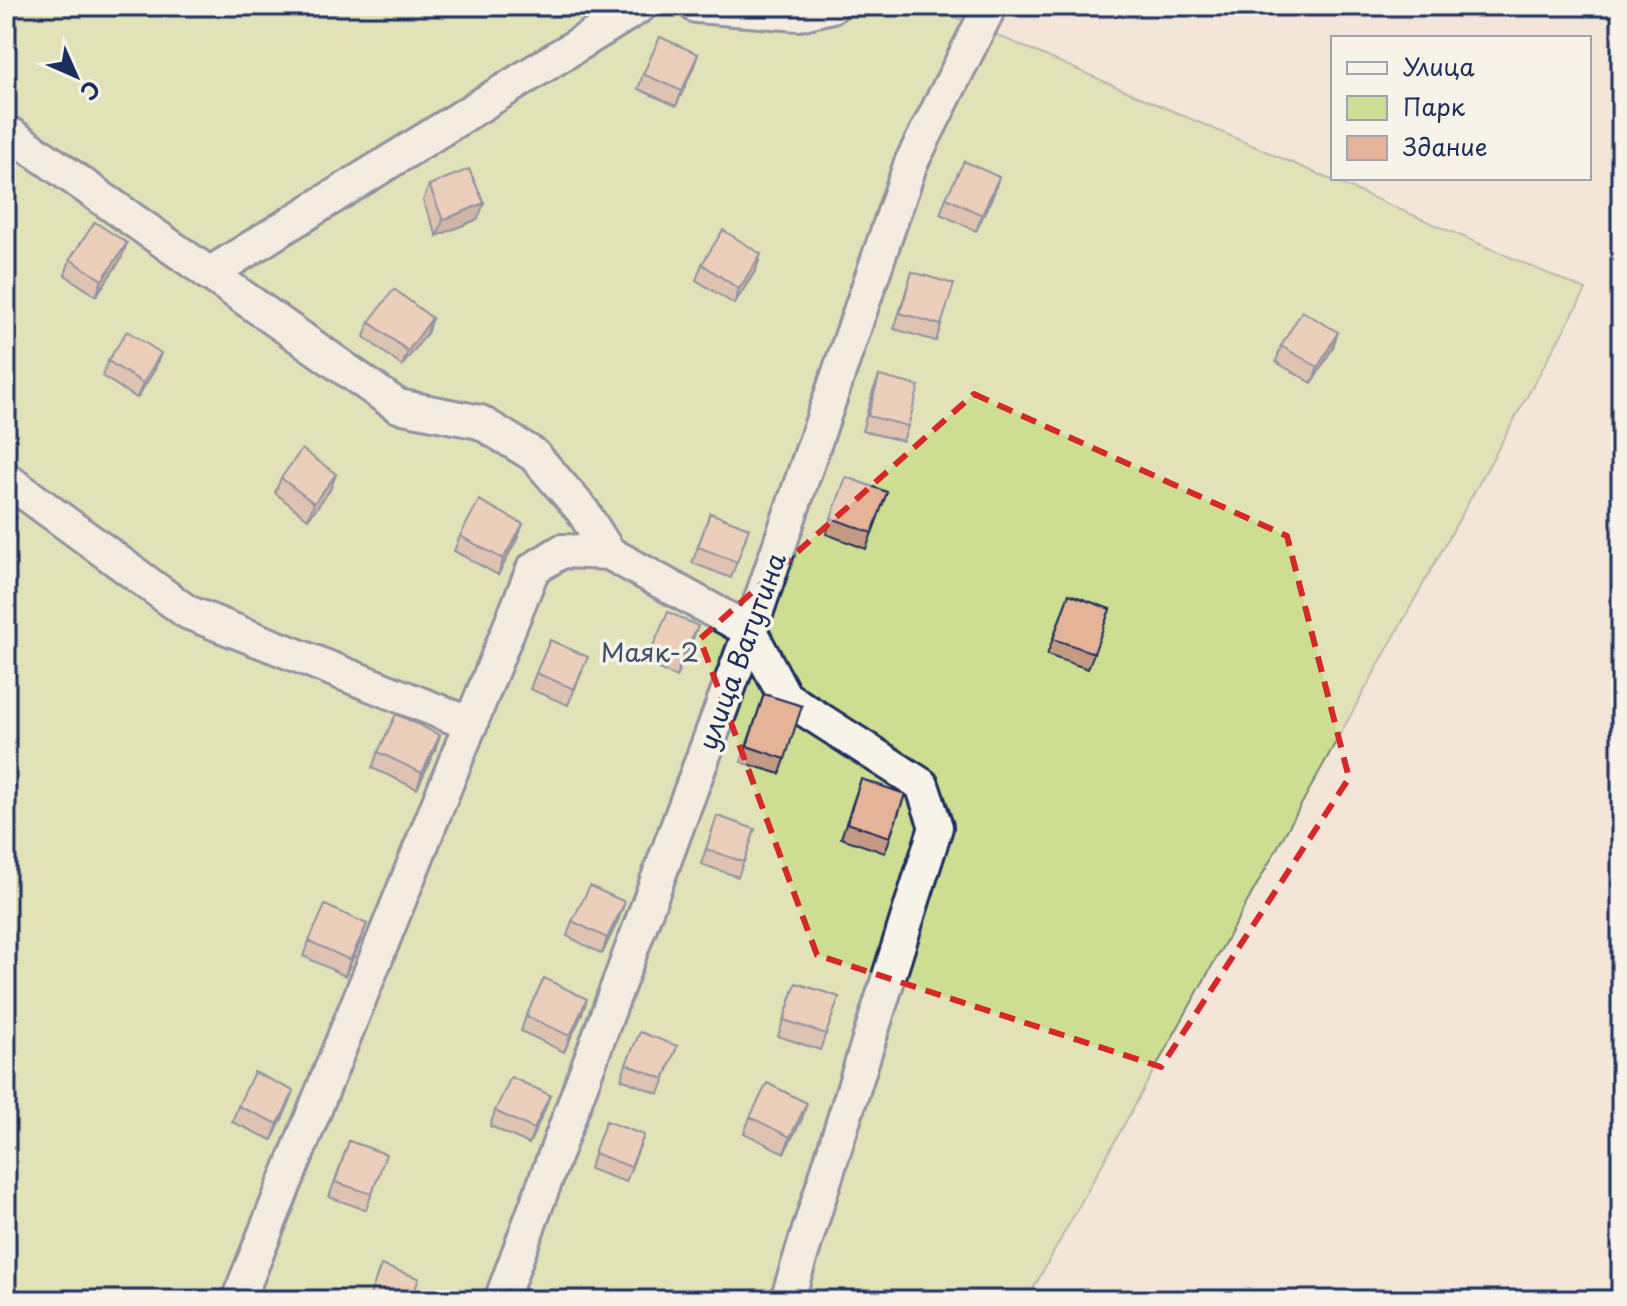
<svg xmlns="http://www.w3.org/2000/svg" width="1627" height="1306" font-family="'Playpen Sans',sans-serif">
<style>
.green{fill:#cddd91;stroke:#748678;stroke-width:2}
.lines{fill:none;stroke-linecap:round;stroke-linejoin:round}
.minor-casing{stroke:#1b2f5e;stroke-width:38}
.minor{stroke:#f7f3e8;stroke-width:32}
.wall{fill:#c59a82;stroke:#1b2f5e;stroke-width:2}
.shaded-wall{fill:#a07d6a;stroke:#1b2f5e;stroke-width:2}
.building{fill:#e5b397;stroke:#1b2f5e;stroke-width:2}
.marked{fill:none;stroke:#d62828;stroke-width:6;stroke-dasharray:16 10;stroke-linejoin:round}
.labels{text-anchor:middle;dominant-baseline:central;stroke-width:7;stroke-linejoin:round;paint-order:stroke}
.park-label{font-size:26px;fill:#3f5268;stroke:#f7f3e8}
.street-label{font-size:26px;fill:#1b2f5e;stroke:#f7f3e8}
</style>
<rect width="100%" height="100%" fill="#f3e6d8"/>
<filter id="ink" filterUnits="userSpaceOnUse"><feTurbulence type="fractalNoise" baseFrequency=".0125" numOctaves="2"/><feDisplacementMap in="SourceGraphic" scale="16" xChannelSelector="R" yChannelSelector="G"/><feConvolveMatrix kernelMatrix="1 2 1 2 8 2 1 2 1" color-interpolation-filters="sRGB"/></filter>
<g filter="url(#ink)">
<polygon class="green" points="6,6 930,6 1586,290 1027,1300 6,1300"/>
<g class="lines">
<g class="minor-casing">
<g id="minor">
<polyline points="696,6 799,14 832,6"/>
<polyline points="12,135 398,406 480,422 534,455 582,510 609,553"/>
<polyline points="209,274 640,6"/>
<polyline points="6,479 187,612 471,724"/>
<polyline points="238,1300 533,569 562,551 609,553 750,631 785,697 922,785 936,827 787,1300"/>
<polyline points="501,1300 750,631 911,163 990,6"/>
</g>
</g>
<use href="#minor" class="minor"/>
</g>
<g class="wall">
<polygon points="698,54 676,106 638,89 643,74"/>
<polygon points="429,185 478,219 437,236 423,201"/>
<polygon points="994,193 976,231 940,214 946,198"/>
<polygon points="70,259 121,259 96,296 65,275"/>
<polygon points="702,264 756,270 734,304 696,280"/>
<polygon points="912,272 941,325 936,341 894,329"/>
<polygon points="432,318 427,333 402,366 364,337 369,322"/>
<polygon points="1281,346 1333,347 1312,383 1276,362"/>
<polygon points="108,361 155,369 137,398 102,376"/>
<polygon points="879,376 908,426 903,441 862,431 873,391"/>
<polygon points="336,474 330,490 308,519 275,493 281,478"/>
<polygon points="846,477 887,492 866,549 826,534"/>
<polygon points="710,513 749,528 731,578 692,563"/>
<polygon points="523,524 517,539 498,575 454,551 460,536"/>
<polygon points="1069,594 1110,609 1088,669 1047,655"/>
<polygon points="692,641 676,677 646,663 652,648"/>
<polygon points="582,672 568,705 530,689 536,673"/>
<polygon points="764,694 785,759 780,774 741,762"/>
<polygon points="435,750 417,789 372,768 378,752"/>
<polygon points="861,779 905,794 885,853 841,838"/>
<polygon points="717,816 755,829 738,877 701,864"/>
<polygon points="619,918 602,954 567,936 572,921"/>
<polygon points="361,940 345,976 303,956 309,941"/>
<polygon points="796,983 839,997 820,1050 778,1036"/>
<polygon points="582,1014 564,1052 521,1031 526,1016"/>
<polygon points="677,1046 659,1094 621,1079 626,1064"/>
<polygon points="550,1095 544,1111 529,1144 490,1126 495,1111"/>
<polygon points="238,1106 288,1106 272,1140 232,1122"/>
<polygon points="750,1117 802,1119 784,1153 744,1133"/>
<polygon points="606,1121 644,1135 626,1182 589,1169"/>
<polygon points="349,1141 386,1154 366,1210 329,1197"/>
</g>
<g class="shaded-wall">
<polygon points="698,54 693,69 676,106 682,91"/>
<polygon points="999,177 994,193 976,231 982,215"/>
<polygon points="484,203 478,219 437,236 443,220"/>
<polygon points="127,243 121,259 96,296 102,280"/>
<polygon points="761,254 756,270 734,304 739,289"/>
<polygon points="432,318 427,333 402,366 408,351"/>
<polygon points="1338,332 1333,347 1312,383 1318,367"/>
<polygon points="161,353 155,369 137,398 143,383"/>
<polygon points="336,474 330,490 308,519 314,503"/>
<polygon points="17,517 11,533 6,540 6,533"/>
<polygon points="523,524 517,539 498,575 503,559"/>
<polygon points="698,626 692,641 676,677 681,661"/>
<polygon points="440,735 435,750 417,789 422,773"/>
<polygon points="625,902 619,918 602,954 607,938"/>
<polygon points="367,924 361,940 345,976 350,960"/>
<polygon points="587,999 582,1014 564,1052 570,1036"/>
<polygon points="294,1091 288,1106 272,1140 278,1124"/>
<polygon points="550,1095 544,1111 529,1144 534,1129"/>
<polygon points="807,1103 802,1119 784,1153 790,1137"/>
</g>
<g class="building">
<polygon points="660,37 698,54 682,91 643,74"/>
<polygon points="964,161 999,177 982,215 946,198"/>
<polygon points="469,169 484,203 443,220 429,185"/>
<polygon points="95,222 127,243 102,280 70,259"/>
<polygon points="723,230 761,254 739,289 702,264"/>
<polygon points="912,272 954,284 941,325 900,313"/>
<polygon points="394,289 432,318 408,351 369,322"/>
<polygon points="1302,311 1338,332 1318,367 1281,346"/>
<polygon points="127,331 161,353 143,383 108,361"/>
<polygon points="879,376 919,386 908,426 868,416"/>
<polygon points="302,449 336,474 314,503 281,478"/>
<polygon points="846,477 887,492 872,533 831,518"/>
<polygon points="479,500 523,524 503,559 460,536"/>
<polygon points="6,510 17,517 6,533"/>
<polygon points="710,513 749,528 737,562 698,547"/>
<polygon points="1069,594 1110,609 1094,653 1053,639"/>
<polygon points="668,612 698,626 681,661 652,648"/>
<polygon points="550,640 588,657 574,689 536,673"/>
<polygon points="764,694 802,706 785,759 747,746"/>
<polygon points="396,714 440,735 422,773 378,752"/>
<polygon points="861,779 905,794 890,837 847,823"/>
<polygon points="717,816 755,829 744,862 706,849"/>
<polygon points="590,886 625,902 607,938 572,921"/>
<polygon points="325,905 367,924 350,960 309,941"/>
<polygon points="544,978 587,999 570,1036 526,1016"/>
<polygon points="796,983 839,997 826,1034 784,1020"/>
<polygon points="640,1032 677,1046 664,1079 626,1064"/>
<polygon points="254,1072 294,1091 278,1124 238,1106"/>
<polygon points="511,1077 550,1095 534,1129 495,1111"/>
<polygon points="767,1083 807,1103 790,1137 750,1117"/>
<polygon points="606,1121 644,1135 631,1167 594,1153"/>
<polygon points="349,1141 386,1154 372,1194 335,1182"/>
<polygon points="381,1265 419,1278 411,1300 375,1300 369,1298"/>
</g>
</g>
<path d="M0 0H1627V1306H0ZM974 394 1287 536 1349 778 1161 1067 817 955 700 639Z" fill="#f3e6d8" fill-opacity=".55" fill-rule="evenodd"/>
<path class="marked" d="M974 394 1287 536 1349 778 1161 1067 817 955 700 639Z"/>
<g class="labels">
<g class="park-label">
<text x="650" y="651">Маяк-2</text>
</g>
<g class="street-label">
<text transform="translate(741 651) rotate(-70)">улица Ватутина</text>
</g>
</g>
<rect width="1627" height="1306" fill="none" stroke="#f7f3e8" stroke-width="32"/>
<rect x="16" y="16" width="1595" height="1274" fill="none" stroke="#1b2f5e" stroke-width="3" filter="url(#ink)"/>
<rect x="1331" y="36" width="260" height="144" fill="#f7f3e8" stroke="#9fa5b1" stroke-width="2"/>
<rect x="1347" y="62" width="40" height="12" fill="#f7f3e8" stroke="#9fa5b1" stroke-width="2"/>
<text x="1403" y="76" font-size="24" fill="#1b2f5e">Улица</text>
<rect x="1347" y="96" width="40" height="24" fill="#cddd91" stroke="#9fa5b1" stroke-width="2"/>
<text x="1403" y="116" font-size="24" fill="#1b2f5e">Парк</text>
<rect x="1347" y="136" width="40" height="24" fill="#e5b397" stroke="#9fa5b1" stroke-width="2"/>
<text x="1403" y="156" font-size="24" fill="#1b2f5e">Здание</text>
<g transform="translate(76 76) rotate(135)" stroke="#f7f3e8" stroke-width="6" paint-order="stroke">
<path d="M0-6L14 30L0 20L-14 30Z" fill="#1b2f5e"/>
<text y="-12" font-size="22" font-weight="bold" text-anchor="middle" fill="#1b2f5e">С</text>
</g>
</svg>
